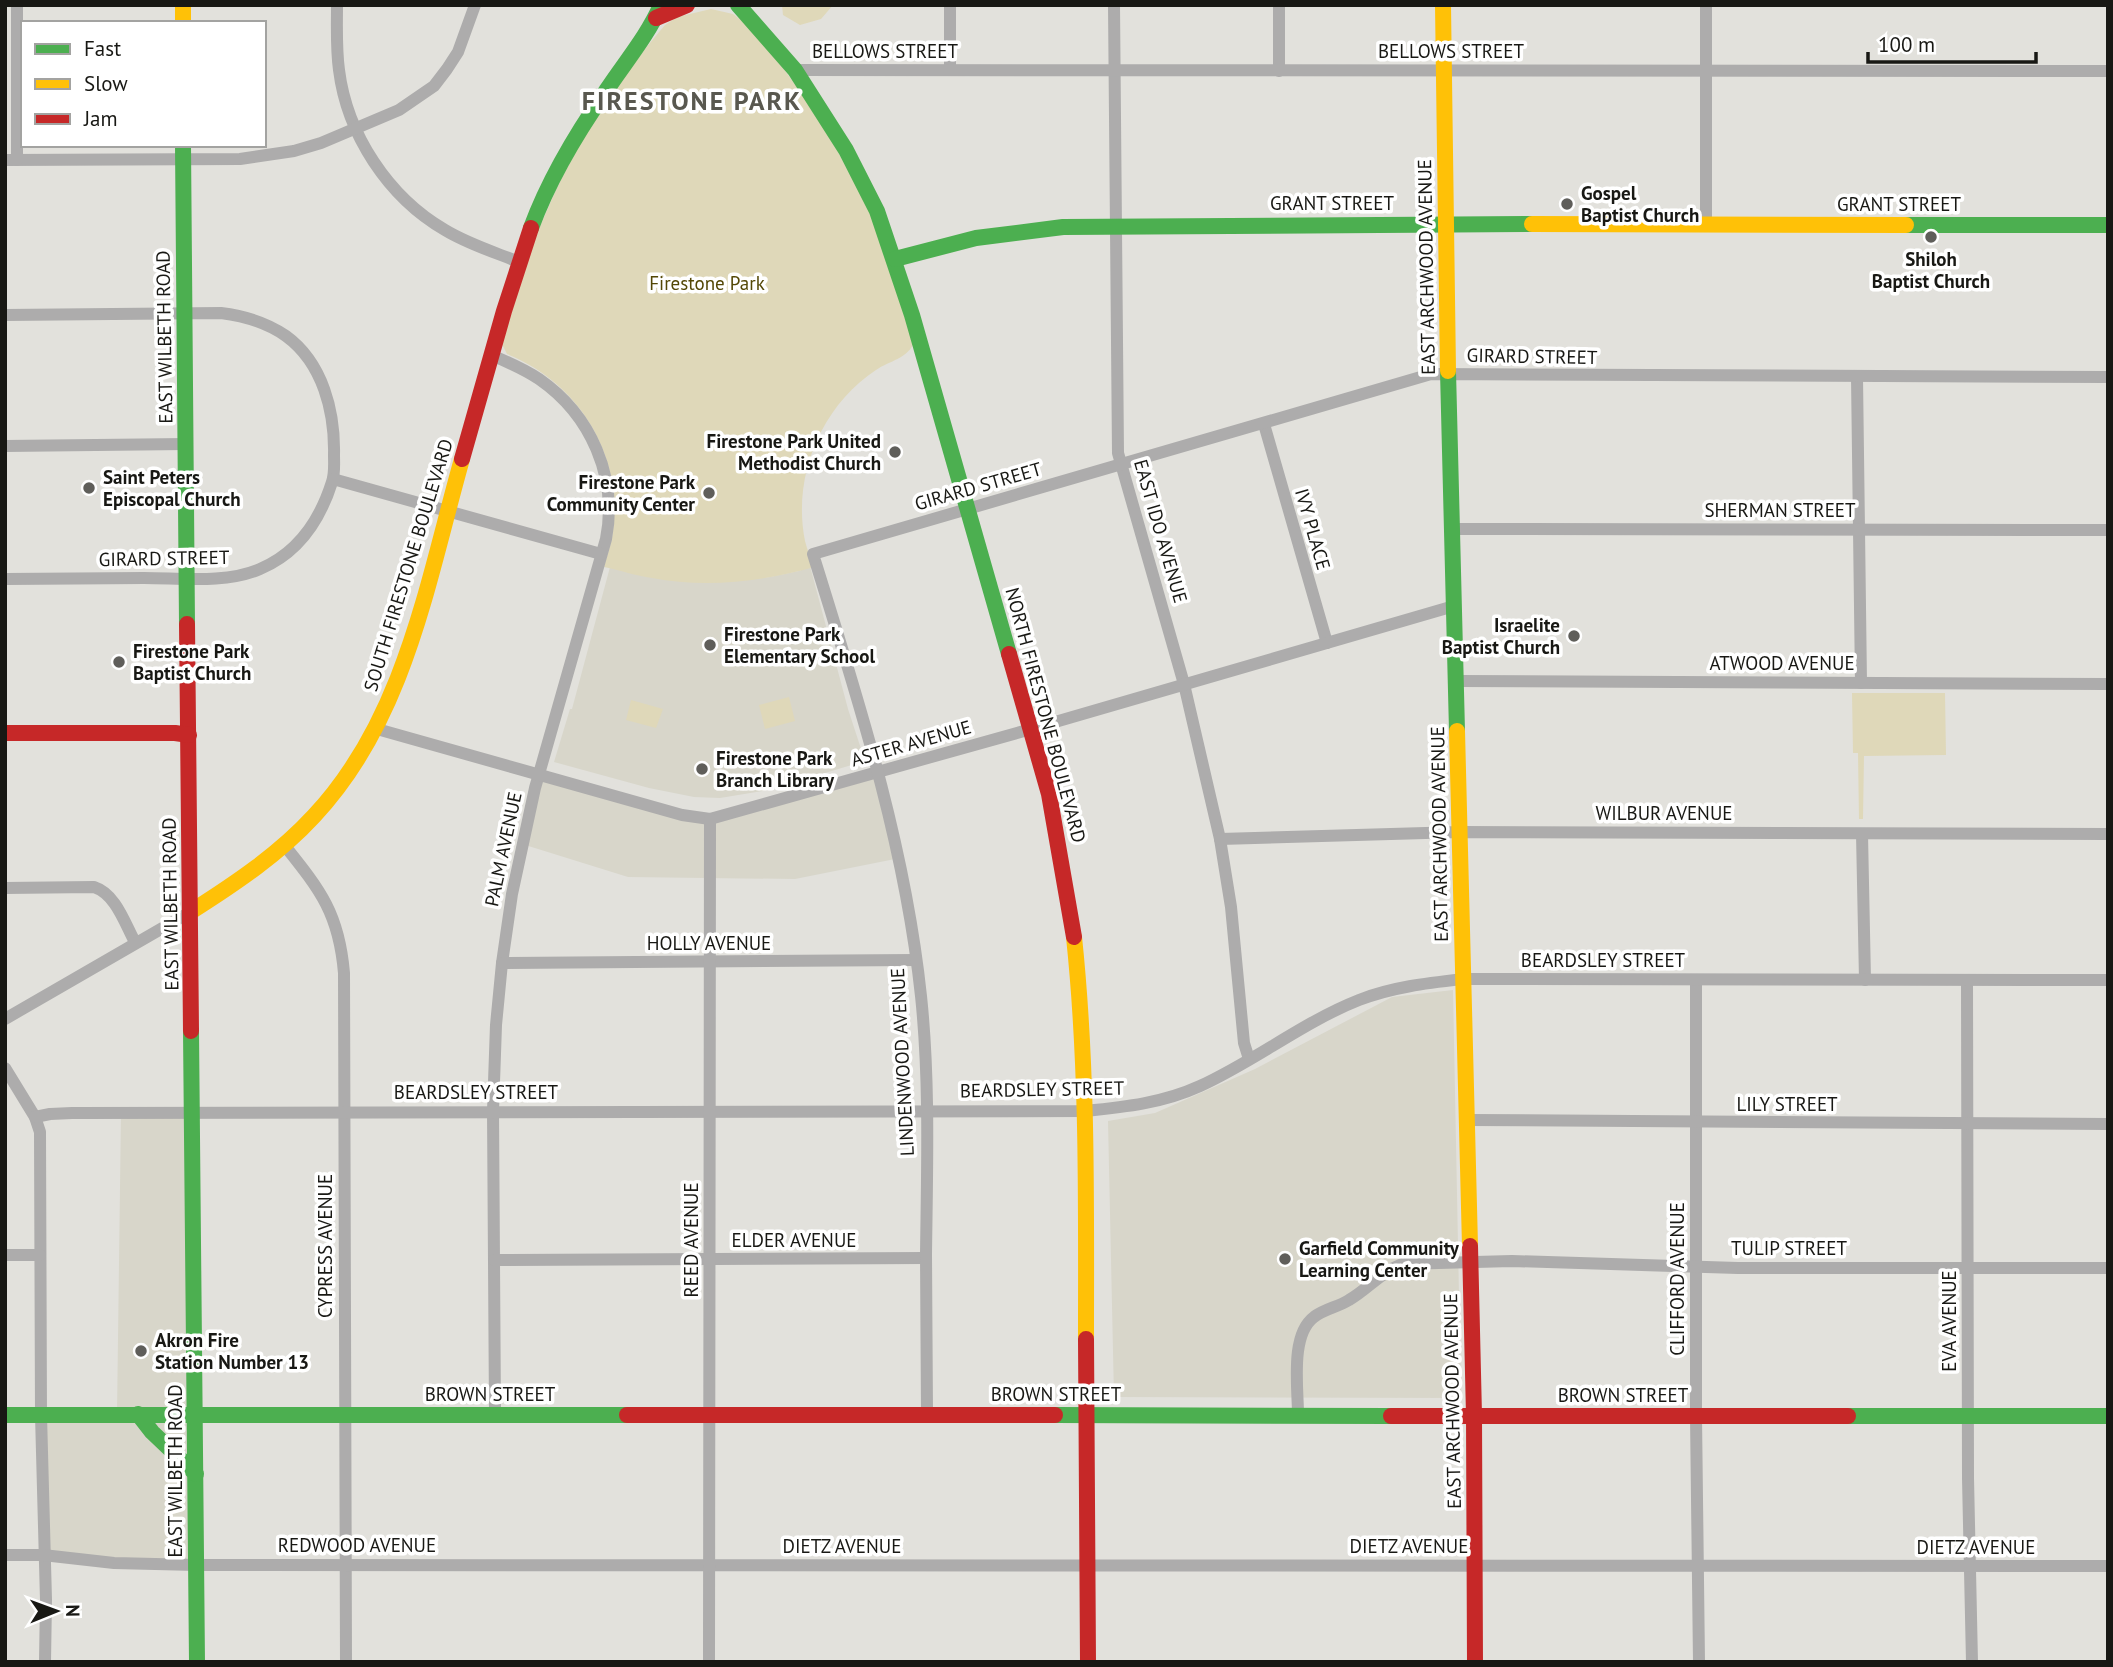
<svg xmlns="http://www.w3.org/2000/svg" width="2113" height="1667" font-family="'PT Sans',sans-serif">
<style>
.built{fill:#d8d6ca}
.green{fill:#dfd8b9}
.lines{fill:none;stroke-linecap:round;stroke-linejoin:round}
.street{stroke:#adacac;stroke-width:12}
.fast{stroke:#4caf50;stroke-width:16}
.slow{stroke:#ffc107;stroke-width:16}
.jam{stroke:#c62828;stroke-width:16}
.poi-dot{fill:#5f5e5a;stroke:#fff;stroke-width:2.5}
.labels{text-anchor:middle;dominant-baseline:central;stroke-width:7;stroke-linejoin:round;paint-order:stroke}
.street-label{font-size:19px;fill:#181814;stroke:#fff}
.poi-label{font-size:19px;font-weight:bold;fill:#181814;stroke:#fff;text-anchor:start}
.park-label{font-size:19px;fill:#534705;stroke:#fff}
.district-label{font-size:26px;font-weight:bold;letter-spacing:2px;fill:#59584f;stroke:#fff}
</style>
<rect width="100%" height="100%" fill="#e2e1dc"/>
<g class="built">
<polygon points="810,566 848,709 865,761 768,790 720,798 694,797 649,788 554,762 570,709 572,709 610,567 675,581 725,582 770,577 799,571"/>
<polygon points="879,772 900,858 795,879 628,877 522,844 539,773 710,819"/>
<polygon points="1453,990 1461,1398 1114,1397 1108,1121 1155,1113 1255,1069 1392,997"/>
<polygon points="193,1112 196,1565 43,1555 41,1415 117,1414 121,1113"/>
</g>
<g class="green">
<polygon points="782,5 833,5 821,19 800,25 783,15"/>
<path d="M711 9 733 14 750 27 778 61 822 122 870 212 914 342C909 358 889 361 876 370 821 406 792 477 805 541 807 550 811 558 814 567 762 582 705 588 652 578 636 576 620 570 604 567 607 555 612 543 613 530 623 454 578 382 507 354L502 344C515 298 528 252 548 208 575 145 620 77 665 25L677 17Z"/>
<polygon points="1852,693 1945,693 1946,755 1864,756 1863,819 1859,819 1858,753 1853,753"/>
<polygon points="789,697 795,721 765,729 759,705"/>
<polygon points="631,700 663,709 656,728 626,720"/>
</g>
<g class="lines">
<g class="street">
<path d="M337 5C337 27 336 48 339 70 347 134 388 197 445 230 468 244 494 252 519 262"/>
<polyline points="950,5 950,70"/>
<polyline points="1114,5 1118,453 1184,684 1220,839 1231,907 1244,1043 1249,1059"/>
<polyline points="1279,5 1279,71"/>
<polyline points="795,70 2108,71"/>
<polyline points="5,160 240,159 294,151 321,143 399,110 434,86 447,69 458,52 475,5"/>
<polyline points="17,160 17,5"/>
<polyline points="1706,224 1706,5"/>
<path d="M5 315 221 313C245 316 266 322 286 336 323 363 335 412 334 455 334 464 335 473 332 482 320 520 298 553 260 569 225 584 181 578 144 578 98 578 51 579 5 579"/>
<path d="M491 355C508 362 524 369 539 379 591 415 618 477 606 539L535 788 512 894 502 963 496 1025 493 1111 495 1414"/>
<polyline points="1857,377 1861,683"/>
<polyline points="1264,424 1327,643"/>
<polyline points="5,446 186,444"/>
<polyline points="333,479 601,554"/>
<polyline points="1452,529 2108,530"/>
<polyline points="1457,681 2108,684"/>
<polyline points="377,729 682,815 710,819 1031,729 1454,606"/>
<polyline points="1862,834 1865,980"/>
<polyline points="1220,839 1460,832 2108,834"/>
<path d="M285 846C321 891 339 914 344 973L346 1662"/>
<path d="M5 888 94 887C116 894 125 924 135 942"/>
<polyline points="502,963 916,960"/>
<polyline points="1696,980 1696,1416 1699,1662"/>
<polyline points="1967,981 1968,1478 1972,1662"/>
<polyline points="5,1019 192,911"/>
<polyline points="5,1068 35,1117 40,1132 41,1415 46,1600 45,1662"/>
<path d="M35 1117 50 1114 72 1113 1085 1111C1125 1107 1163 1103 1200 1086 1255 1061 1303 1022 1359 1000 1392 987 1428 983 1463 979L2108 980"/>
<polyline points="1467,1120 2108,1124"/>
<polyline points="5,1255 40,1255"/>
<polyline points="494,1260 926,1258"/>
<path d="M927 1414C927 1361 926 1308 926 1255 927 1169 930 1082 921 996 905 844 858 699 813 554L1431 374 2108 377"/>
<path d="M1298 1415C1298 1387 1290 1335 1314 1317 1324 1309 1338 1307 1349 1300 1368 1289 1381 1272 1402 1264L1512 1261 1738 1268H2108"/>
<polyline points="5,1555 43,1555 114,1563 196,1565 2108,1566"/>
<polyline points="709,1662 710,819"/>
</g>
<g class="fast">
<polyline points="738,5 795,70 846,150 877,211 912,315 1009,654"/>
<polyline points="183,145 187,624"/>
<polyline points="1906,225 2108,225"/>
<path d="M531 228C549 179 576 134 606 91 625 62 647 37 661 5"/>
<polyline points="895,259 976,238 1063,227 1532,224"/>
<polyline points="1448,371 1457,731"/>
<polyline points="191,1031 197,1662"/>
<polyline points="138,1414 152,1432 196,1474"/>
<polyline points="5,1415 627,1415"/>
<polyline points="1055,1415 1391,1416"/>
<polyline points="1848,1416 2108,1416"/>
</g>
<g class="slow">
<polyline points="183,5 183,23"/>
<polyline points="1443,5 1448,371"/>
<polyline points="1532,224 1906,225"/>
<polyline points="1457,731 1470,1246"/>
<path d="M192 911C236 883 279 854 314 816 405 719 427 583 462 459"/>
<path d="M1074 937C1088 1070 1086 1205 1086 1339"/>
</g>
<g class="jam">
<polyline points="656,18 687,5"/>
<polyline points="462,459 504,311 531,228"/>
<polyline points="187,624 191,1031"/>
<polyline points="1009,654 1049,794 1074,937"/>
<polyline points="5,733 175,733 189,735"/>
<polyline points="1470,1246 1474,1415 1475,1662"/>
<polyline points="1086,1339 1088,1662"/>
<polyline points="627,1415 1055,1415"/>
<polyline points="1391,1416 1848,1416"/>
</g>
</g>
<g class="poi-dot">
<circle cx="1567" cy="204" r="7"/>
<circle cx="1931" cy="237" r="7"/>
<circle cx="895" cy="452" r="7"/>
<circle cx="89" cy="488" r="7"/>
<circle cx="709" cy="493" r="7"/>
<circle cx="1574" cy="636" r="7"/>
<circle cx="710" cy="645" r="7"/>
<circle cx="119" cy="662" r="7"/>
<circle cx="702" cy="769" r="7"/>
<circle cx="1285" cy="1259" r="7"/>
<circle cx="141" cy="1351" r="7"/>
</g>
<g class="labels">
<g class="street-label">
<text x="885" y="51">BELLOWS STREET</text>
<text x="1451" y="51">BELLOWS STREET</text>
<text x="1332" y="203">GRANT STREET</text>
<text x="1899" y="204">GRANT STREET</text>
<text transform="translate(1426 267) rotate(-91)">EAST ARCHWOOD AVENUE</text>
<text transform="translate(164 337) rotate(-91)">EAST WILBETH ROAD</text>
<text transform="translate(1532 356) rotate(1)">GIRARD STREET</text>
<text transform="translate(978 486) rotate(-16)">GIRARD STREET</text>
<text x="1780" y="510">SHERMAN STREET</text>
<text transform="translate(1313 529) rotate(74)">IVY PLACE</text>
<text transform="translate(1161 531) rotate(74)">EAST IDO AVENUE</text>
<text transform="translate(164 558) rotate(-1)">GIRARD STREET</text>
<text transform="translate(408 565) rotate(-73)">SOUTH FIRESTONE BOULEVARD</text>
<text x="1782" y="663">ATWOOD AVENUE</text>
<text transform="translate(1046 715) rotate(75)">NORTH FIRESTONE BOULEVARD</text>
<text transform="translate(911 743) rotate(-16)">ASTER AVENUE</text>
<text x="1664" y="813">WILBUR AVENUE</text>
<text transform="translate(1439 834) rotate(-91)">EAST ARCHWOOD AVENUE</text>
<text transform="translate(503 849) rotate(-78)">PALM AVENUE</text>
<text transform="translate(170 904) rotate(-91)">EAST WILBETH ROAD</text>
<text x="709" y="943">HOLLY AVENUE</text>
<text x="1603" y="960">BEARDSLEY STREET</text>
<text transform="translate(902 1062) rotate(-93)">LINDENWOOD AVENUE</text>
<text transform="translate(1042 1089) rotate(-1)">BEARDSLEY STREET</text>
<text x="476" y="1092">BEARDSLEY STREET</text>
<text x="1787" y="1104">LILY STREET</text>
<text transform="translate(691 1240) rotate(-90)">REED AVENUE</text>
<text x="794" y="1240">ELDER AVENUE</text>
<text transform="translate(325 1246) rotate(-90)">CYPRESS AVENUE</text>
<text x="1789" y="1248">TULIP STREET</text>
<text transform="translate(1677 1279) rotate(-90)">CLIFFORD AVENUE</text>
<text transform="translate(1949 1321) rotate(-90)">EVA AVENUE</text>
<text x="490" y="1394">BROWN STREET</text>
<text x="1056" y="1394">BROWN STREET</text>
<text x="1623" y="1395">BROWN STREET</text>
<text transform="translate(1452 1401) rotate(-91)">EAST ARCHWOOD AVENUE</text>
<text transform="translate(175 1471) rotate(-90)">EAST WILBETH ROAD</text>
<text x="357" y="1545">REDWOOD AVENUE</text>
<text x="842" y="1546">DIETZ AVENUE</text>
<text x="1409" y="1546">DIETZ AVENUE</text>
<text x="1976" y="1547">DIETZ AVENUE</text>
</g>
<g class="poi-label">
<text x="1581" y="193">Gospel<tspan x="1581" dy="22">Baptist Church</tspan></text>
<text x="1931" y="259" text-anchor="middle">Shiloh<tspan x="1931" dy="22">Baptist Church</tspan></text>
<text x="881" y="441" text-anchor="end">Firestone Park United<tspan x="881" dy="22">Methodist Church</tspan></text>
<text x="103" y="477">Saint Peters<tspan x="103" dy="22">Episcopal Church</tspan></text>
<text x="695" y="482" text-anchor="end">Firestone Park<tspan x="695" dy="22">Community Center</tspan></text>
<text x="1560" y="625" text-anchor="end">Israelite<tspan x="1560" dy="22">Baptist Church</tspan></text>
<text x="724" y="634">Firestone Park<tspan x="724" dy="22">Elementary School</tspan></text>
<text x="133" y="651">Firestone Park<tspan x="133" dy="22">Baptist Church</tspan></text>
<text x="716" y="758">Firestone Park<tspan x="716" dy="22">Branch Library</tspan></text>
<text x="1299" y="1248">Garfield Community<tspan x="1299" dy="22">Learning Center</tspan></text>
<text x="155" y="1340">Akron Fire<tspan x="155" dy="22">Station Number 13</tspan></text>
</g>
<g class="park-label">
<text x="707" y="283">Firestone Park</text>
</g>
<g class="district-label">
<text x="692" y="100">FIRESTONE PARK</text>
</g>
</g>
<rect width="2113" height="1667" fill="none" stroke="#181814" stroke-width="14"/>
<rect x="21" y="21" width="245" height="126" fill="#ffffff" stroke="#a3a3a1" stroke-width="2"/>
<rect x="35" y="44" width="35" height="10" fill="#4caf50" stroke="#a3a3a1" stroke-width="2"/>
<text x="84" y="56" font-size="21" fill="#181814">Fast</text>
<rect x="35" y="79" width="35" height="10" fill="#ffc107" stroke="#a3a3a1" stroke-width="2"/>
<text x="84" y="91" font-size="21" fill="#181814">Slow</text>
<rect x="35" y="114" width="35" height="10" fill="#c62828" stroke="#a3a3a1" stroke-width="2"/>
<text x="84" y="126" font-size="21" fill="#181814">Jam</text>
<g transform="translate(56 1611) rotate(89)" stroke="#ffffff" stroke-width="5" paint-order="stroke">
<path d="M0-5L12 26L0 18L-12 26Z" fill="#181814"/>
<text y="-10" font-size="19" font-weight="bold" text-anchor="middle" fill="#181814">N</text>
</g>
<path d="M1868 52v10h168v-10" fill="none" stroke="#181814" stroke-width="3.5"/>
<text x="1878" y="52" font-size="21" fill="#181814" stroke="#ffffff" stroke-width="5" paint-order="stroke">100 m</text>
</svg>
